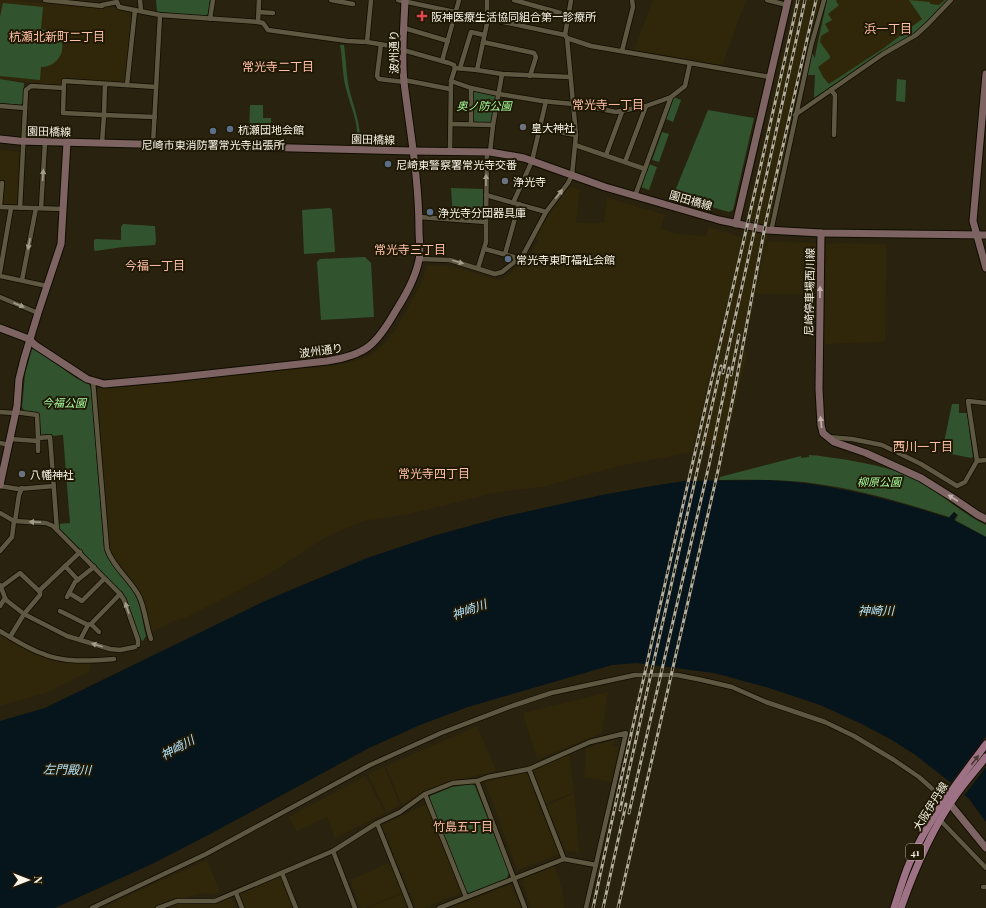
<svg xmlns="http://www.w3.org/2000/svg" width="986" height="908" font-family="'Playfair Display','Noto Sans JP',serif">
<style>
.built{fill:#30270b}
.green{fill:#31542e}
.water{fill:#06141b}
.pier{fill:#29220e}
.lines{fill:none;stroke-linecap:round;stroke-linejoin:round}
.street-casing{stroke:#110c00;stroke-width:6}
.secondary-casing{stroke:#110c00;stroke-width:9}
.primary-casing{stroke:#110c00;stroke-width:9}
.street{stroke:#5e5741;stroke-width:4.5}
.secondary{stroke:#7d6463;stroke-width:7}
.primary{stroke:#9c7284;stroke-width:7}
.rail-casing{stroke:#b2ad9d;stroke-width:3}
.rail{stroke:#1f1905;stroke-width:1.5;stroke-dasharray:4.5;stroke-linecap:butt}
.oneway{fill:#a39e8c}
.oneway2{fill:#c1b3ac}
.oneway3{fill:#4b3831}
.health-dot{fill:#e0444e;stroke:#1f1905;stroke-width:1.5}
.worship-dot{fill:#6b7280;stroke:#1f1905;stroke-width:1.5}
.service-dot{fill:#5c6f8a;stroke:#1f1905;stroke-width:1.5}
.labels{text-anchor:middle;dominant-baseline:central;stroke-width:4;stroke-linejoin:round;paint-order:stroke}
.shield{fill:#1f1905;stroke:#b7b2a3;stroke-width:1}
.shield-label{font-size:10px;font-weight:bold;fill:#f8f4e7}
.poi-label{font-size:11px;fill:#f8f4e7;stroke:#1f1905;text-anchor:start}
.street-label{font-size:11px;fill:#f8f4e7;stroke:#1f1905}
.park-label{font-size:11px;font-style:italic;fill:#a5fc9e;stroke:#1f1905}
.neighbourhood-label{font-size:12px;fill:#fec0a6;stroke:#1f1905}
.water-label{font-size:12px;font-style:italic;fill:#b2e2fb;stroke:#1f1905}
</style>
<rect width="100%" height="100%" fill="#29220e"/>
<g class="built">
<polygon points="0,0 14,0 104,8 104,6 132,11 126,81 124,83 65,78 63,84 61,86 0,79"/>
<polygon points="653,0 746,0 722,65 634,50"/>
<polygon points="795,0 821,0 819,10 809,34 744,350 747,354 726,444 695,446 730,287 692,452 615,467 542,487 515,490 485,495 409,514 364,521 326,537 263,578 185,618 173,621 152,632 148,625 144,601 136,586 112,556 108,544 97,389 100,387 108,388 337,365 356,361 372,354 383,345 395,330 422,282 427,265 451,266 498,280 504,278 527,259 539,240 535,238 552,209 570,186 580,190 576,223 604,223 607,197 665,215 661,229 677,234 706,236 709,227 741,237 740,246"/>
<polygon points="827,0 948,0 941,7 937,13 915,33 884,51 814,98 815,75 806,75 811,51 815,58 816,51"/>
<polygon points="0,150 21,152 19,203 17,205 0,205"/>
<polygon points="767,241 816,243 817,294 756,294"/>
<polygon points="839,243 885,244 887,246 885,340 883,342 826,344 824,343 826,246 828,244"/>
<polygon points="0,634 35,653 52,660 60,662 90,663 89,671 45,693 0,706"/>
<polygon points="608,692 602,733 537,759 523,713"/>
<polygon points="477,726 496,771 453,781 421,794 402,805 386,766"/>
<polygon points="614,740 613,746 619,747 611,782 584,777 586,748"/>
<polygon points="569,754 574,792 545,804 533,769"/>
<polygon points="384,767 400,805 387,813 368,774"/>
<polygon points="527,771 541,811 560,854 517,870 485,782"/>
<polygon points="365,776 385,813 335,838 327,817 297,831 289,817"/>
<polygon points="574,793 577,824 579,852 566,851 546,806"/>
<polygon points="427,804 461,893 424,908 416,908 382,825"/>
<polygon points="207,860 220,893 201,894 168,901 154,908 101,908"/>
<polygon points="391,862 403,892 365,908 361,908 350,880"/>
<polygon points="554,864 563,892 564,908 531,908 521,877"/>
<polygon points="280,869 294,908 240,908 233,891"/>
<polygon points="511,884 521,908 451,908"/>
<polygon points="229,892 236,908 164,908 170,905 212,898"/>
<polygon points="403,893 409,908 368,908"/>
</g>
<g class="green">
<polygon points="156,0 210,0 208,14 205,16 157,12"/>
<polygon points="827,0 836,0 837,3 839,5 828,14 832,20 825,24 829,31 821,36 820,42 830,56 830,58 818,67 823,77 829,84 884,48 922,19 909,0 930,2 930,4 939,5 945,0 948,0 941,7 937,13 915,33 884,51 814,98 815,75 806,75 811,51 815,58 816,51"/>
<path d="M3 3 43 7 41 29C45 30 49 30 53 32 71 42 61 67 41 67L40 80 0 76V17Z"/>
<path d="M340 45H344C346 58 346 70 348 83 351 101 360 119 360 138H357C358 120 351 108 347 92 342 77 343 60 340 45Z"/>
<polygon points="0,79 24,83 23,103 20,105 0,103"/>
<polygon points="897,79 906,80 905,102 896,101"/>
<polygon points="475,90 497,95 492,123 475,122 473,120 473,92"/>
<polygon points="674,97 681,100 673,122 666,119"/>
<polygon points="250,105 263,105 263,118 271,118 271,136 249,135"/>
<polygon points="708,110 754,118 733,210 729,212 673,196"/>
<polygon points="662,132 669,134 659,162 652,160"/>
<polygon points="649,164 657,167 649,190 641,187"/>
<polygon points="451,188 483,189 483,218 481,219 453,217"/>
<polygon points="330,208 332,210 335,252 304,254 302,210"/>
<polygon points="123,224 154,226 155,226 156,241 155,245 123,247 95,251 94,249 94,240 96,239 121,240 121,227"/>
<polygon points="365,257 371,263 374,317 321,320 317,262 320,259"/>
<path d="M32 349H35L76 378 89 384 91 389 104 549C109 565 122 574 131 588 141 602 142 620 146 636L143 641 140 639 122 593 106 579 81 550 58 527V524L70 523 63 435 52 436V434L41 435 39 413 24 411 22 407 25 374Z"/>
<polygon points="952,404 959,404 959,413 967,413 973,457 971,458 942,452"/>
<path d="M809 455C820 455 831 458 842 459 871 464 899 469 924 484 945 497 963 514 986 525V537L955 520 958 515 954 512 949 517C902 502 854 488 804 482 776 479 748 480 719 480L720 477 801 456V458L809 457Z"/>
<polygon points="472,784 475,786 509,872 507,878 469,893 466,892 429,799 430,796 452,787"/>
</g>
<path class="water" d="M768 480C830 483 890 499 949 518L954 512 957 515 954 519 955 521 986 537V822L969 799 950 782 914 754 892 740 860 723 820 705 766 687 714 673 637 663 612 665 468 707 420 725 369 748 212 833 154 863 55 908H0V721L45 708 267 600 367 558 433 536 502 517 602 495 646 487 684 481Z"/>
<polygon class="pier" points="986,736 986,767 963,797 950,784"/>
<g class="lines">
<g class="street-casing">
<g id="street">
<polyline points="45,0 102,6 102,5 117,2 119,7 160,15 258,22 263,23 268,30 347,41 367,42 403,48"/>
<polyline points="140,0 141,11"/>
<polyline points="331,0 353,4"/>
<polyline points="398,0 565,35 567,38 591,46 690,63"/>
<polyline points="514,0 568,15"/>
<polyline points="767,0 787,5"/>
<polyline points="259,12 273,13"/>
<polyline points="210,19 213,0"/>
<polyline points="487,19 487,0"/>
<polyline points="258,22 259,0"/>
<polyline points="404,28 448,41"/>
<polyline points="565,35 571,0"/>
<polyline points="367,42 371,0"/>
<polyline points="483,42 534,53 536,57 530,76"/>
<polyline points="381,44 377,76 379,79 404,82"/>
<polyline points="403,50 449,63 454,65 455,68 477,70 502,74 570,77"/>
<polyline points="622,51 633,7 632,0"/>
<polyline points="442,61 459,0"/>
<polyline points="460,68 471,32 484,35"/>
<polyline points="477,70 488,19"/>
<polyline points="404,80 450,89"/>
<polyline points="451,81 471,88 499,94 542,101 573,104 616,112 646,106 663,100 671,97 685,86 690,63 770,77"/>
<polyline points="105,84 104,115 63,113 64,81 156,87"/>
<polyline points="127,85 135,10"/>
<polyline points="831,90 835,95 834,135"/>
<polyline points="0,106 25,108"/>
<polyline points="795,115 883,54 916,35 928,24 951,0"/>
<polyline points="451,124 493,125"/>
<polyline points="471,124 471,88"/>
<polyline points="540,129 576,135"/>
<polyline points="102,143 104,115 155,117"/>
<polyline points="153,144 160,15"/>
<polyline points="575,145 645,169"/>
<polyline points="450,151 451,81 455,68"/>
<polyline points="490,152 493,125 502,74"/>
<polyline points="606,155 622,112"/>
<polyline points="625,162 646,106"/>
<polyline points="486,195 546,212"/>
<polyline points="635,196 671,97"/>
<polyline points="513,203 532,161 546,101"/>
<polyline points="0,205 2,183"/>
<polyline points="0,207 63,209"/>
<polyline points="20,208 26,90 31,86 64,88"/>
<polyline points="41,208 45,142"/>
<polyline points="419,217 486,222 487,152"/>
<polyline points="771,231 811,46 824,0"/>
<polyline points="485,249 514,257 516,260"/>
<polyline points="505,254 519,204"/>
<polyline points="420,259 450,260 495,274 502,272 523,255 546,212 568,183 572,175 576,135 567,38"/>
<polyline points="478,268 486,242 486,222"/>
<polyline points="0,272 11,208"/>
<polyline points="0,276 47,286"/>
<polyline points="22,280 36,208"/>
<polyline points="0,297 38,313"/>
<path d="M93 381 107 549C113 567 130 579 139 596 145 608 146 625 151 639"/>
<polyline points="986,403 968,401 977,461 986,460"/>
<polyline points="0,412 14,413"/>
<polyline points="15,412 37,415 38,438 50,437 57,530"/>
<polyline points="828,437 852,439 882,445 921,464 957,486 965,482 977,461"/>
<polyline points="38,438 38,451"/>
<polyline points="10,439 38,441"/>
<polyline points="0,443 9,445"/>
<polyline points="0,486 18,489 54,486"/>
<polyline points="0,513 14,521 46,523 53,526 120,594 124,600 138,640 138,645"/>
<polyline points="15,521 19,495 22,488"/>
<polyline points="0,551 12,537 14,521"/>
<polyline points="65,566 78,580"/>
<polyline points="0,585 6,600 24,614 67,636 110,649 120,650 135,647"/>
<polyline points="1,587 20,573 40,592"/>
<polyline points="69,593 82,601 104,579"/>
<polyline points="67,597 75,582 94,567"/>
<polyline points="0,606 5,598"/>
<polyline points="60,611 88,625"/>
<polyline points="24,614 40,595 40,590 80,552"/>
<polyline points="91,624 99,632"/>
<path d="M0 631C13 639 27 648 41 653 63 663 90 661 114 659"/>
<polyline points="10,637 24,614"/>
<polyline points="80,640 88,625 91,624 120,594"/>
<polyline points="529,769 564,859"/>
<polyline points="477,781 525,908"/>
<polyline points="425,794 466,897"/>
<polyline points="940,820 986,868"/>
<polyline points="377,823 411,908"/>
<polyline points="333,851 355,908"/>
<polyline points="282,873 296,908"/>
<polyline points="983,887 986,887"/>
<polyline points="236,893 242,908"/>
<polyline points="92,908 206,854 370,765 441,733 512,706 551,693 635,675 677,675 702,680 732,687 766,702 825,722 854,736 894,760 919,777 946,801"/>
<polyline points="158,908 177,901 215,901 333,851 377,823 400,812 425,794 453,783 477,781 488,777 529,769 590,742 626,733 586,908"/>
<polyline points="439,908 564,859 596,865"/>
</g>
</g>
<g class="secondary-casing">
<g id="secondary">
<polyline points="986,74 973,221 986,268"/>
<polyline points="0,139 19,141 412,151 490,152 524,158 605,187 719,220 767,230 821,233 986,235"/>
<polyline points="736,224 788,0"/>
<polyline points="821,233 819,389 821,425 823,433 834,442 866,453 921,478 953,498 978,515 986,519"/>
<path d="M0 328 29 339 35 345 87 379 104 384 171 378 327 361C366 355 376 345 395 312 405 296 415 279 419 260 421 251 419 239 419 230 419 180 410 131 404 82 401 55 404 27 405 0"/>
<polyline points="0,485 17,406 19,379 24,359 38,313 61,244 67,142"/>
<polyline points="950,804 986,848"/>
</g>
</g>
<g class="primary-casing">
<g id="primary">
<path d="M894 908C899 893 903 878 909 864 927 820 958 782 986 744"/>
<path d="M901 908C915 868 931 830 956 795 965 782 976 770 986 757"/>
</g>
</g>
<use href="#street" class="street"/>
<use href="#secondary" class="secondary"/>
<use href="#primary" class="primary"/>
<g class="rail-casing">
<g id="rail">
<polyline points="723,373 805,0"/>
<polyline points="731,375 739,335"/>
<polyline points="620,810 721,366"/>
<polyline points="629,813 709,465 729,368"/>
<path d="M593 908C658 604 731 303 798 0"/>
<polyline points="603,908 626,804"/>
<polyline points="618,908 719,466 734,393 766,221 816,0"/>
</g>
</g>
<use href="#rail" class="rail"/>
</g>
<defs><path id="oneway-solid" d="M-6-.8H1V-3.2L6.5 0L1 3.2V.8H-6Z"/></defs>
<g class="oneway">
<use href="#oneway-solid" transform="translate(43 175) rotate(-86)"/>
<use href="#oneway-solid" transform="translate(486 180) rotate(-89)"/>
<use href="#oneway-solid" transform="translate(559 194) rotate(-53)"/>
<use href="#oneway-solid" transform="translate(29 244) rotate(101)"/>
<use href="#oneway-solid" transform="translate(458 262) rotate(16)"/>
<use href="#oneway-solid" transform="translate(19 305) rotate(23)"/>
<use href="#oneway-solid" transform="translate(35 522) rotate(-177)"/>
<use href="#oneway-solid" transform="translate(127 608) rotate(-109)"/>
<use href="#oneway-solid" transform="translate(97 645) rotate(-163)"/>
</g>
<g class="oneway2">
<use href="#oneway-solid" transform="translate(820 292) rotate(-89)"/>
<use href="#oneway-solid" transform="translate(821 422) rotate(-96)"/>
<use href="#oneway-solid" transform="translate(953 498) rotate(-147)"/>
</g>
<use class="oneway3" href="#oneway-solid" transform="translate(975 760) rotate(-53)"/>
<path class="health-dot" d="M420 10h4v4h4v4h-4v4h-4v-4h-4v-4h4z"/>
<g class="worship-dot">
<circle cx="523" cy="127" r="4"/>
<circle cx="505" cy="181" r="4"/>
<circle cx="22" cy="474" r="4"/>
</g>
<g class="service-dot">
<circle cx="230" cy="129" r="4"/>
<circle cx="213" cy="131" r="4"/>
<circle cx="388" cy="164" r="4"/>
<circle cx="430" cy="212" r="4"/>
<circle cx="508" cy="259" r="4"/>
</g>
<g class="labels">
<rect class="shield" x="906" y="844" width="18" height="16" rx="3"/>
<g class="shield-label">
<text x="915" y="852">41</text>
</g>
<g class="poi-label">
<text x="431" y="16">阪神医療生活協同組合第一診療所</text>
<text x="531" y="127">皇大神社</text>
<text x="238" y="129">杭瀬団地会館</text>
<text x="213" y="144" text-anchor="middle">尼崎市東消防署常光寺出張所</text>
<text x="396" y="164">尼崎東警察署常光寺交番</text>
<text x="513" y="181">浄光寺</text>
<text x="438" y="212">浄光寺分団器具庫</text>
<text x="516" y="259">常光寺東町福祉会館</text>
<text x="30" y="474">八幡神社</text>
</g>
<g class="street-label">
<text transform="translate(393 52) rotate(-90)">波州通り</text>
<text transform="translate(49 131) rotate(1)">園田橋線</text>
<text transform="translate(373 139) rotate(1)">園田橋線</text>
<text transform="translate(691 200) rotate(16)">園田橋線</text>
<text transform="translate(809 292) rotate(-89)">尼崎停車場西川線</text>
<text transform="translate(321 350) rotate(-8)">波州通り</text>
<text transform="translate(930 806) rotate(-58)">大阪伊丹線</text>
</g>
<g class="park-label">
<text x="484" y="105">奥ノ防公園</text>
<text x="64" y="402">今福公園</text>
<text x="879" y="481">柳原公園</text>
</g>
<g class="neighbourhood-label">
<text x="888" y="28">浜一丁目</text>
<text x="57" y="36">杭瀬北新町二丁目</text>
<text x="278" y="66">常光寺二丁目</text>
<text x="608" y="104">常光寺一丁目</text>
<text x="410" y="249">常光寺三丁目</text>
<text x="155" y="265">今福一丁目</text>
<text x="923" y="446">西川一丁目</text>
<text x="434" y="473">常光寺四丁目</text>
<text x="463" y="826">竹島五丁目</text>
</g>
<g class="water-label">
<text transform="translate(469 609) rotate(-20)">神崎川</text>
<text x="876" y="610">神崎川</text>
<text transform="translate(177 747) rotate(-29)">神崎川</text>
<text transform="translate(67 769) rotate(1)">左門殿川</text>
</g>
</g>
<g transform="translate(28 880) rotate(90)" stroke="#1f1905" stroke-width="3" paint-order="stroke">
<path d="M0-3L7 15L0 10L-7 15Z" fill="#f8f4e7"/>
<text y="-6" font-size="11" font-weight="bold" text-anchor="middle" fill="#f8f4e7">N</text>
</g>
</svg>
